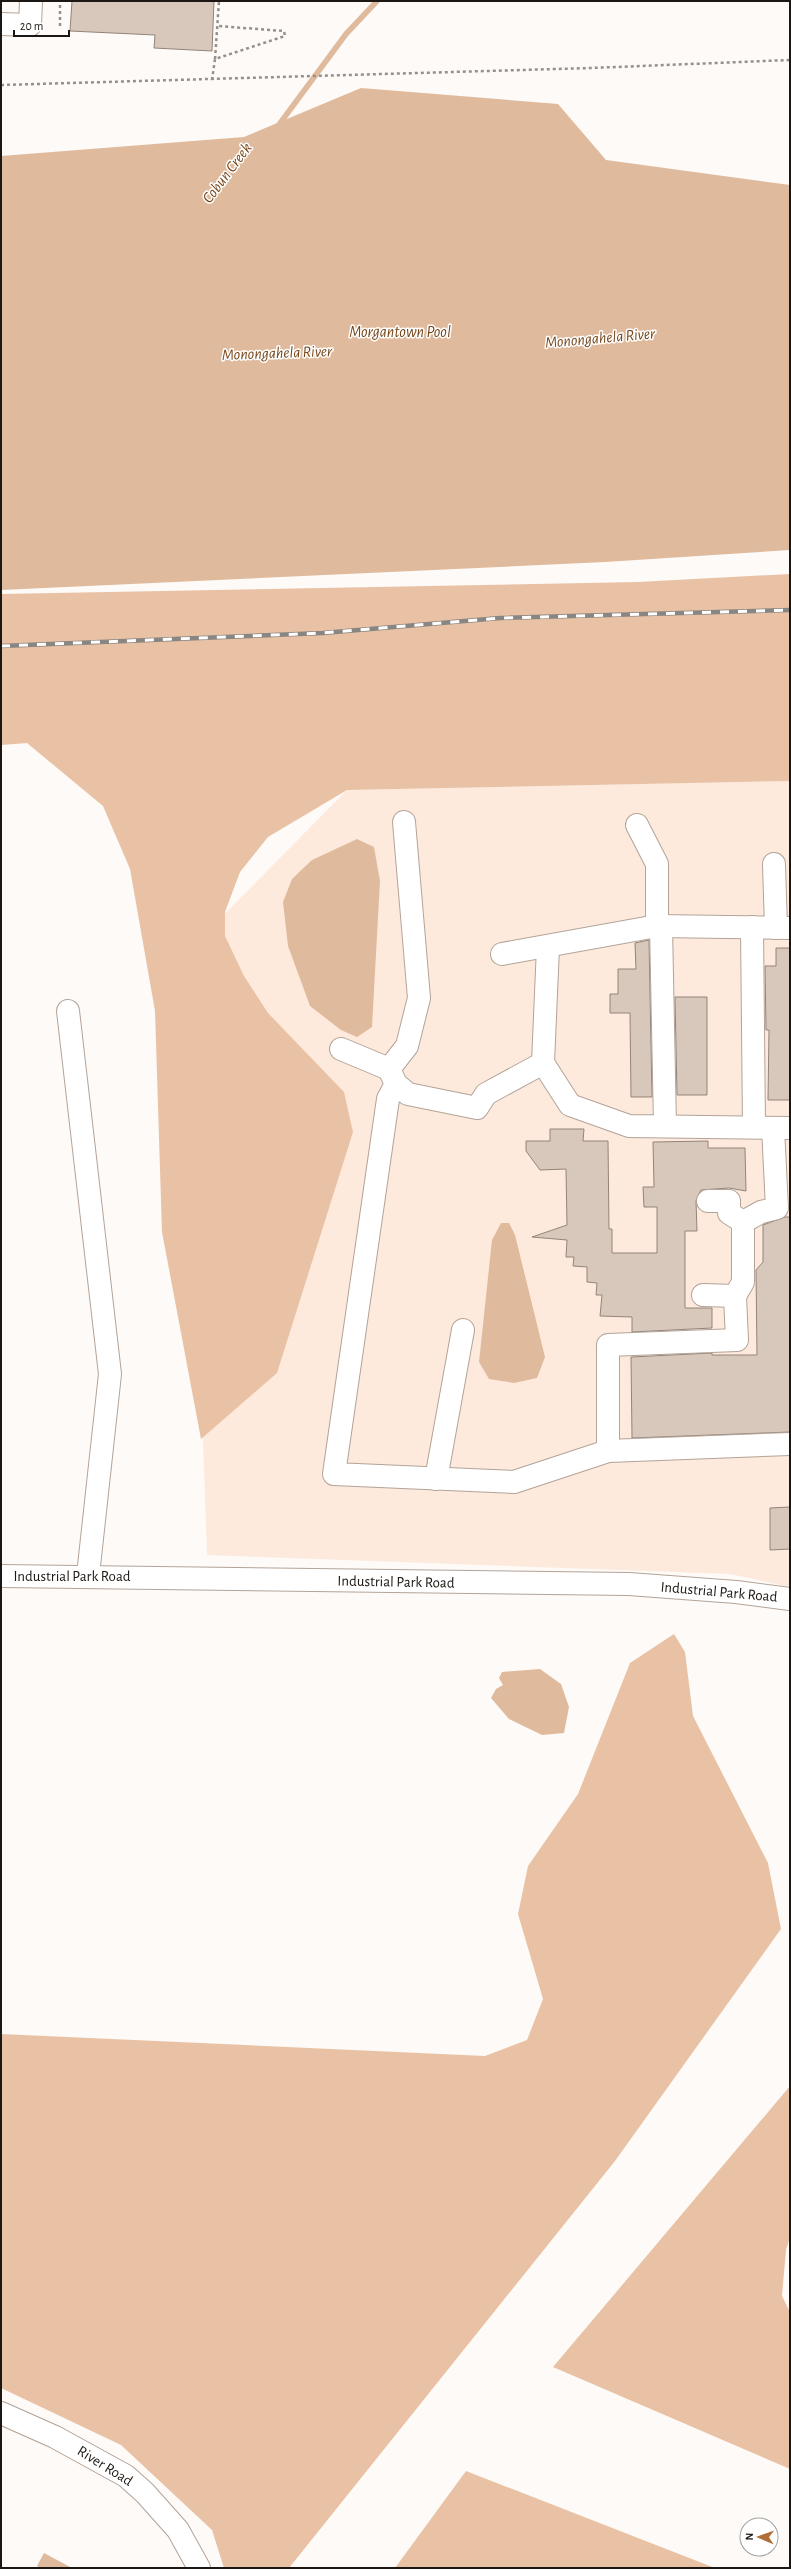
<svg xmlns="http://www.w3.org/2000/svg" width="791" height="2569" font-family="'Alegreya Sans',sans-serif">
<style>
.built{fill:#fdeadc}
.forest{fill:#e9c2a5}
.water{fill:#e0ba9d}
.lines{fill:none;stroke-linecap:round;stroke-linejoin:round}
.stream{stroke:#e0ba9d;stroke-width:5.5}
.building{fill:#d8c8bc;stroke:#938479}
.minor-casing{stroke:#b3a398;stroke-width:24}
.path{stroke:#94908c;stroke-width:2.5;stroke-dasharray:3 3;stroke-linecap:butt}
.minor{stroke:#fff;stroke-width:22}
.rail-casing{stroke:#898581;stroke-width:4.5}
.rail{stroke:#fff;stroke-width:3;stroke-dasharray:9;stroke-linecap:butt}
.labels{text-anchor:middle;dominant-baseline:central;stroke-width:3;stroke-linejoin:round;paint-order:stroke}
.street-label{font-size:15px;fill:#1c1712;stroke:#fff}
.water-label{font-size:16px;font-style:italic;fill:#764518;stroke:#fff}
</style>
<rect width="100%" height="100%" fill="#fdfaf7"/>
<polygon class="built" points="790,781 790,1587 730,1574 207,1555 186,953 347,790"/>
<g class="forest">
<polygon points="790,574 790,781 347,790 268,837 240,872 225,912 225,936 244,976 268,1013 344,1092 353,1132 277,1373 201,1439 162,1232 155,1011 130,869 103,806 27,743 1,745 1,594 638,582"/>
<polygon points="674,1634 685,1652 693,1716 768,1863 781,1929 615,2161 289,2568 224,2568 212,2530 121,2445 1,2388 1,2034 485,2056 527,2040 543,1999 518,1914 528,1866 578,1794 630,1663"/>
<polygon points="790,2086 790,2237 786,2250 782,2296 790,2312 790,2469 553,2367"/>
<polygon points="466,2471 715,2568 395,2568"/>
</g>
<g class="water">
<polygon points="361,88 558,104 606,160 790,185 790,550 605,562 1,590 1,156 244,137"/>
<polygon points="357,839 374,847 380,881 372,1027 357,1037 341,1030 310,1006 288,946 283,902 292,879 312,860"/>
<polygon points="501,1223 509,1223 515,1235 545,1357 537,1378 514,1383 489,1379 479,1362 492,1240"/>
<polygon points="540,1669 561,1684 569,1707 564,1733 542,1735 509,1719 491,1698 496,1689 503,1685 499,1678 502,1672"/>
<polygon points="44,2553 72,2568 40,2568 37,2566"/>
</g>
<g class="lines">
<polyline class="stream" points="278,126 346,34 377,1"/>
</g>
<g class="building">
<polygon points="72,1 214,1 212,51 154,48 155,35 70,31"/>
<polygon points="649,940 652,1097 631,1097 630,1013 610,1013 610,994 618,994 618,969 636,969 635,943"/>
<polygon points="776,948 790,948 790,1100 768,1100 769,1030 766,1030 765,966 776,966"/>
<polygon points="675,997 707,997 707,1095 677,1095"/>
<polygon points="550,1129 584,1129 583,1141 608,1141 609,1229 612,1229 612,1253 657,1253 657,1207 644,1207 643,1187 654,1187 653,1142 708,1141 708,1148 745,1148 746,1191 729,1188 701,1190 696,1201 697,1231 685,1231 685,1308 712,1308 712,1328 632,1332 632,1317 600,1316 602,1295 596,1295 597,1283 587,1282 587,1267 573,1266 574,1257 566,1257 567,1240 532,1237 567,1225 566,1169 540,1170 526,1151 526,1141 550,1141"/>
<polygon points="785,1217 790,1217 790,1432 632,1438 631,1357 712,1353 712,1355 757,1355 756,1270 763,1262 763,1225"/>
<polygon points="790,1507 790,1549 770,1550 770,1508"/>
</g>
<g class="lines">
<g class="minor-casing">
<g id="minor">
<polyline points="1,24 30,25 31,1"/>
<polyline points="637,825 657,864 657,926"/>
<polyline points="774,864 776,928"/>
<polyline points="661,926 665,1126"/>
<polyline points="752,927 754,1127"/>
<polyline points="548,947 543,1063 570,1105 629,1126 790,1128"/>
<polyline points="502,954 657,926 790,928"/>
<polyline points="68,1011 110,1374 88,1575"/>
<polyline points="341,1049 389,1069"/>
<polyline points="543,1063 486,1094 477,1108 408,1094 396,1084 388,1099 334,1474 514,1482 608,1451 790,1444"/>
<polyline points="396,1084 389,1069 407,1046 419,998 404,822"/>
<polyline points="708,1201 729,1201 729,1213 743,1222 761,1212 777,1208 773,1128"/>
<polyline points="735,1296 743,1282 743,1222"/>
<polyline points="608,1451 608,1345 737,1340 735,1296 703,1295"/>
<polyline points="436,1479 463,1330"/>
<polyline points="1,1576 629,1584 736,1592 790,1599"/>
<polyline points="1,2413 55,2437 126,2476 145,2493 178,2530 199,2568"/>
</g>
</g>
<g class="path">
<polyline points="60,26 60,1"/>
<polyline points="215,59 219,1"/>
<polyline points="212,80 215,59 285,36 284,31 218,26"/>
<polyline points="1,85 591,68 790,60"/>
</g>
<use href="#minor" class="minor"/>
<g class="rail-casing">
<polyline id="rail" points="1,646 323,633 500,618 790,610"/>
</g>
<use href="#rail" class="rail"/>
</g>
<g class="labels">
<g class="street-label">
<text x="72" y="1576">Industrial Park Road</text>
<text transform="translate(396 1582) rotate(1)">Industrial Park Road</text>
<text transform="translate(719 1592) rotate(5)">Industrial Park Road</text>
<text transform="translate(105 2466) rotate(32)">River Road</text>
</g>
<g class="water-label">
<text transform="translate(227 173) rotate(-53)">Cobun Creek</text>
<text x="400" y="332">Morgantown Pool</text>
<text transform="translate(600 338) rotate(-5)">Monongahela River</text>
<text transform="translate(277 353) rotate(-2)">Monongahela River</text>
</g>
</g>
<rect width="791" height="2569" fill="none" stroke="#1c1712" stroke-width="4"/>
<g transform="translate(759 2537) rotate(272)"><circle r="19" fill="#ffffff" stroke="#a4a2a0"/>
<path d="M0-3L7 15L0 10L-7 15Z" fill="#af6e37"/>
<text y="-6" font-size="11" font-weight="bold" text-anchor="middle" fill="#1c1712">N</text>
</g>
<path d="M14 30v6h55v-6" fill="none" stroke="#1c1712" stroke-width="2"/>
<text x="20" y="30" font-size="12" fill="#1c1712" stroke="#ffffff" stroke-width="3" paint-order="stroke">20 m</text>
</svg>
